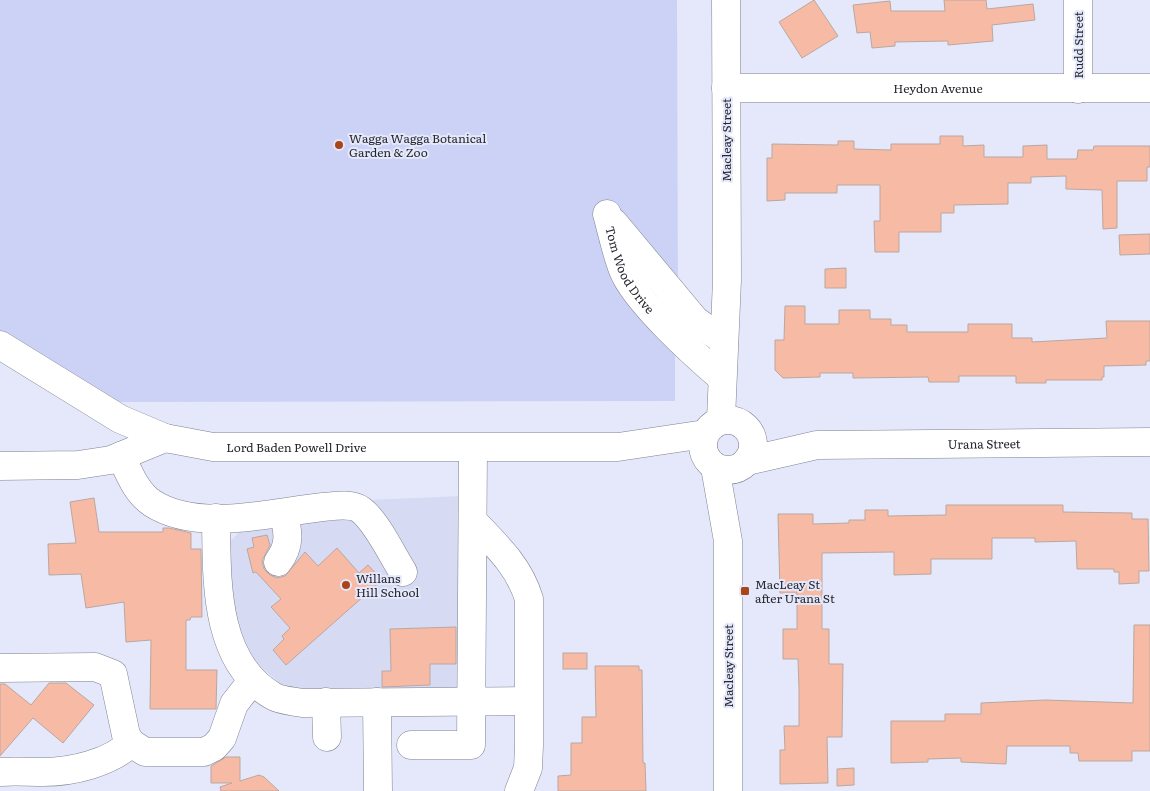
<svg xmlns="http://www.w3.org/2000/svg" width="1150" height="791" font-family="Literata,serif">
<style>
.built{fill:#d6daf3}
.green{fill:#ccd2f5}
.building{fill:#f7bba5;stroke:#baa7a0}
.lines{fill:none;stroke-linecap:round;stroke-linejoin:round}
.minor-casing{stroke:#7e8191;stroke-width:29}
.minor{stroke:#fff;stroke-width:28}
.poi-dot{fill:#aa4518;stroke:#e4e8fa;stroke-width:2}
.labels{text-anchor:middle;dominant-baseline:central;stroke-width:4;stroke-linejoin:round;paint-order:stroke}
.street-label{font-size:12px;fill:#26272e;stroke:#e4e8fa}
.poi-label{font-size:12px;fill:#26272e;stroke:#e4e8fa;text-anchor:start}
</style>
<rect width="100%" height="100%" fill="#e4e8fa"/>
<polygon class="built" points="462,496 467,680 452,694 307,695 279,683 252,659 233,623 224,548 247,524 278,504"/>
<polygon class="green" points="0,0 677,0 678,314 675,331 675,401 109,402 0,330"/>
<g class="building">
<polygon points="814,0 838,36 802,58 779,22"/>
<polygon points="944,0 986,0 987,9 1033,4 1035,20 992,25 993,41 948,45 948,41 895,42 895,46 872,48 870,32 857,33 853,5 890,1 891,11 945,11"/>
<polygon points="940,136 963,136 963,146 984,145 984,157 1023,157 1023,146 1047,145 1047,159 1077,159 1078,150 1093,150 1094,146 1150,146 1150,167 1147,167 1147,181 1117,181 1117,228 1103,229 1102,190 1066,189 1066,176 1031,177 1031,183 1008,183 1008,204 954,205 954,213 941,213 941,232 899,232 899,252 875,252 874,221 880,221 880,185 837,185 837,193 785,193 785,200 767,201 767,158 772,158 772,144 838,145 838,141 854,141 854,149 891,150 891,144 940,144"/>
<polygon points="1150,234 1150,254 1120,255 1119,235"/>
<polygon points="846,268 846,288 825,288 825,269"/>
<polygon points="785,306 805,306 805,324 839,324 839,310 870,310 870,319 891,319 891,325 907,325 907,332 968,332 968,324 1012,324 1012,338 1032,338 1032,342 1107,338 1106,321 1150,321 1150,361 1146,361 1146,365 1104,366 1104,377 1102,377 1102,380 1046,380 1046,383 1016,383 1016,376 959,376 959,382 929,382 928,377 853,378 853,373 820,373 820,377 783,378 775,370 775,340 784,340"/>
<polygon points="94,498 99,532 163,532 163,528 169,528 191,533 191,549 201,549 202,617 191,617 190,620 186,620 186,670 217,670 216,709 150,709 151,640 126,642 124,602 86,608 81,574 49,575 48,544 76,543 70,502"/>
<polygon points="946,505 1063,505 1063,512 1132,513 1132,519 1148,519 1149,571 1139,571 1139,583 1119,584 1119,572 1114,572 1114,569 1077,569 1076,541 1035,542 1035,538 992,538 992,559 931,559 931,574 894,575 894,552 822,553 822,629 829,629 829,664 843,664 842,737 827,737 828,783 780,784 780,750 785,750 784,726 799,726 799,688 798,659 783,659 783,629 797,629 797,593 780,593 778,514 813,514 813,524 849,523 849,520 865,520 865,510 888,510 888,516 946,515"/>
<polygon points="267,535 270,545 262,561 264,569 270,575 277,578 285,576 305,552 318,566 337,548 359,573 368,565 382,580 286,665 273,650 284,639 282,636 290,628 271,607 281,599 256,572 253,573 247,549 254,547 252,538"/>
<polygon points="1134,625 1150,625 1150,751 1132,751 1132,761 1079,761 1078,753 1070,753 1070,746 1007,746 1006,764 961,762 961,758 928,759 928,762 891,763 891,721 945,721 945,714 981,714 981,703 1045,700 1133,703"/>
<polygon points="456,627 456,664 430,664 430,685 382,687 382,671 391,671 390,629"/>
<rect x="563" y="653" width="24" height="16"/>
<polygon points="595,666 639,666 639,670 642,670 643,763 645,763 646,791 558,791 558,776 571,775 571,743 582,743 582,717 596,717"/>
<polygon points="49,683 66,683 94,705 63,743 33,718 0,756 0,684 5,684 31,705"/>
<polygon points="226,757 240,757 240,781 259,775 264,777 279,791 221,791 220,787 232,783 211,783 211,766"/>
<polygon points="854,768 854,785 837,786 837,769"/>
</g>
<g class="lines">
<g class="minor-casing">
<g id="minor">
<polyline points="1078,0 1078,89"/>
<path id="s1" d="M726 88H1150"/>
<path id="s2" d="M607 214C612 232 616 252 623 270 635 301 696 356 722 378"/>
<polyline points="614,223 695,320 724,341"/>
<path id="s3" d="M0 345 120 419 165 438 213 447H618L705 434"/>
<polyline points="721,419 727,280 726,0"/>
<circle cx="728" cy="445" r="25"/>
<path d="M121 456C129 473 136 492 152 503 198 533 273 512 323 507 334 506 352 503 361 510 377 522 392 555 403 572"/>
<path id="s4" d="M747 461 817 445 1150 442"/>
<polyline points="0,466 78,465 111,460 165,438"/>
<polyline points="715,467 728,541 728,791"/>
<path d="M216 518C217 578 213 661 273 696 281 701 294 701 303 703L528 701"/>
<path d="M473 521C496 545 519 566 529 599V746L528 768 519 791"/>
<path d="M278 562C291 545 288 532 284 514"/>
<polyline points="0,668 95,667 113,674 126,735 131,743 145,752 204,752 214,747 222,738 234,704 252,681"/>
<polyline points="326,702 327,737"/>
<polyline points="377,702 378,791"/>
<polyline points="411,745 471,745 473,448"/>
<path d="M0 772C15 771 29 772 43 772 72 772 110 763 131 743"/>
</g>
</g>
<use href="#minor" class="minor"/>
</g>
<g class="poi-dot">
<circle cx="339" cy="145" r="5"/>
<circle cx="346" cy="585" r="5"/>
<rect x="740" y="586" width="10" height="10" rx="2.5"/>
</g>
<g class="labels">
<g class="street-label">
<text transform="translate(1078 45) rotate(-90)">Rudd Street</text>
<text stroke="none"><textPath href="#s1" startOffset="212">Heydon Avenue</textPath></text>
<text transform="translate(726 140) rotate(-90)">Macleay Street</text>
<text stroke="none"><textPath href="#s2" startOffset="61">Tom Wood Drive</textPath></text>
<text stroke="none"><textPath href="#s4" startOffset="239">Urana Street</textPath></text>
<text stroke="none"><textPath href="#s3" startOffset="322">Lord Baden Powell Drive</textPath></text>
<text transform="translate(728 666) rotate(-90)">Macleay Street</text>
</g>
<g class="poi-label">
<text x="349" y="138">Wagga Wagga Botanical<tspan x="349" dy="14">Garden &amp; Zoo</tspan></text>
<text x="356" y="578">Willans<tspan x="356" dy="14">Hill School</tspan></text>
<text x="755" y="584">MacLeay St<tspan x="755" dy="14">after Urana St</tspan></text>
</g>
</g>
</svg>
